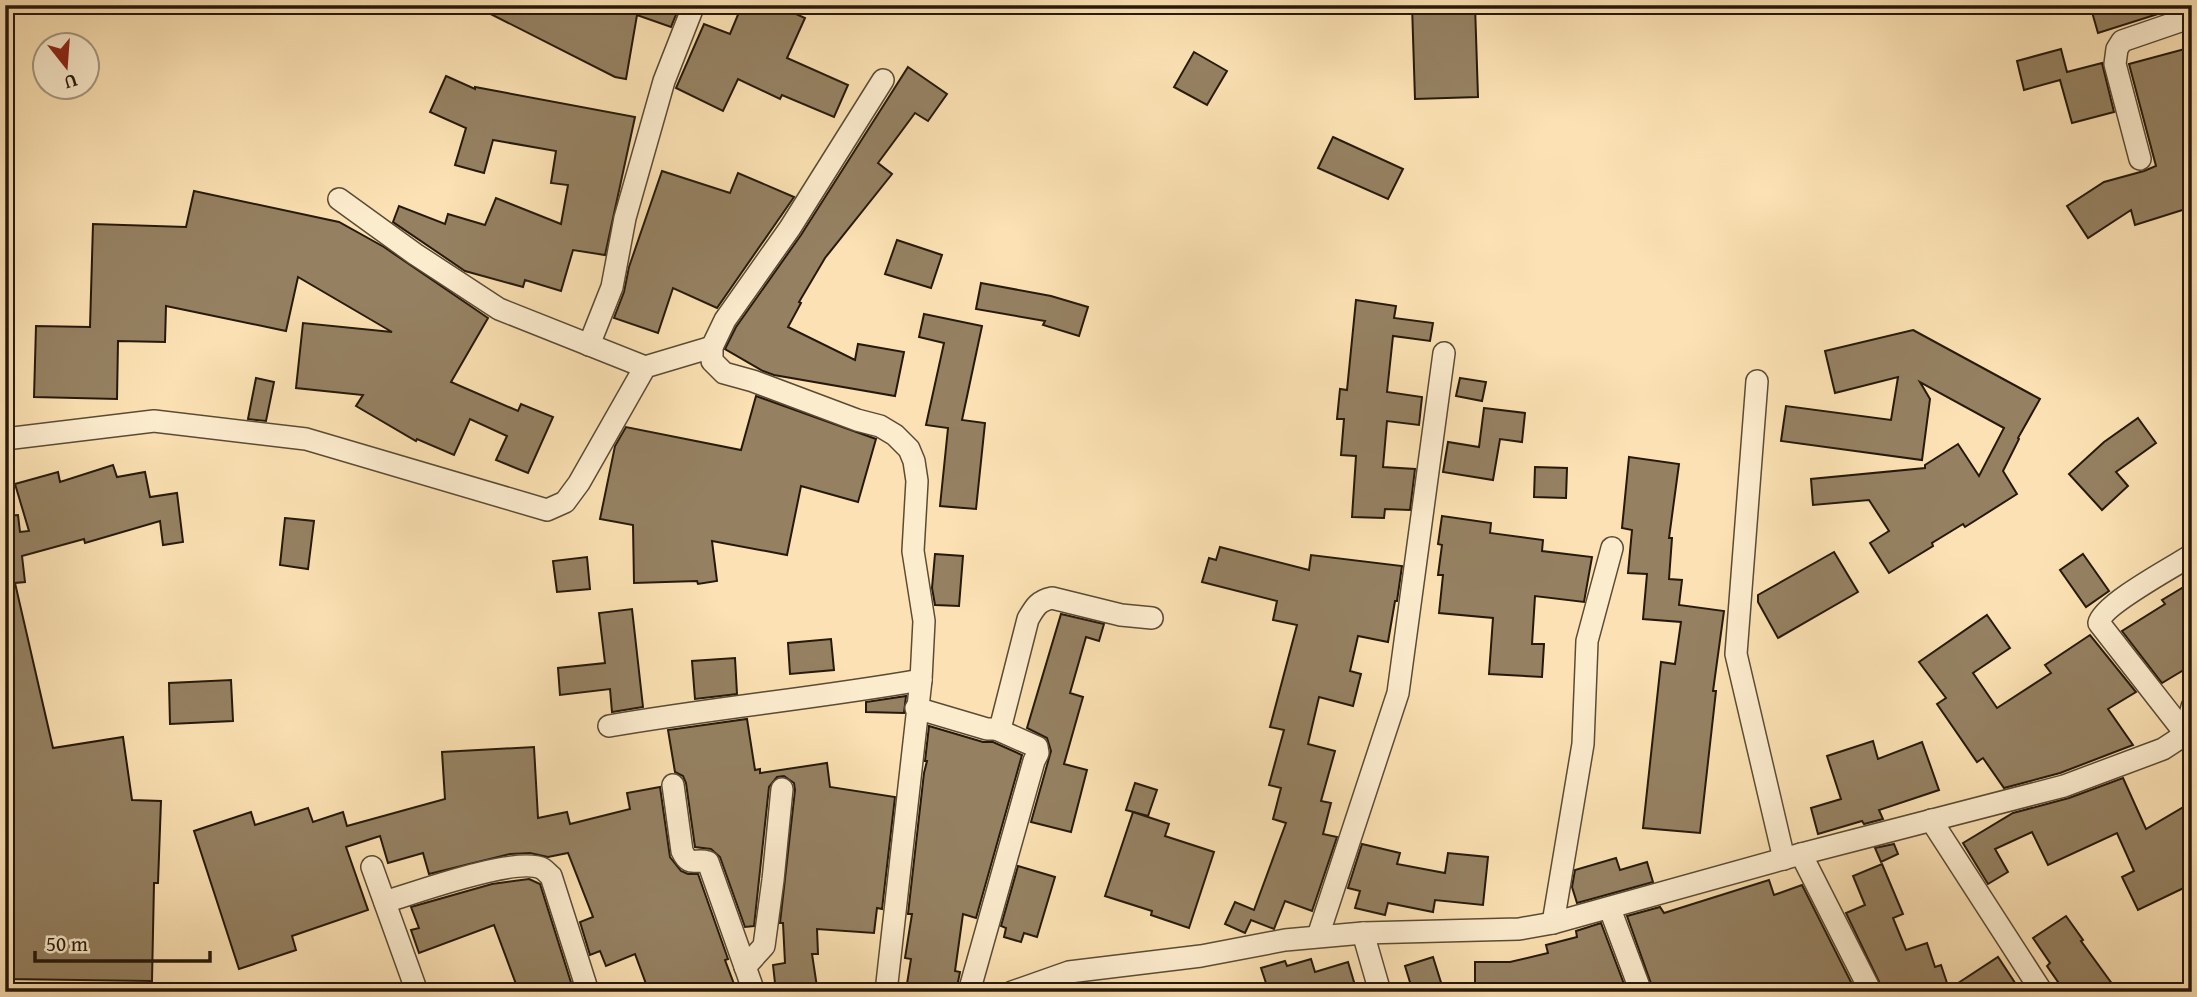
<svg xmlns="http://www.w3.org/2000/svg" width="2197" height="997" font-family="'Gentium Book Plus',serif">
<style>
.building{fill:#958162;stroke:#26190b;stroke-width:2}
.lines{fill:none;stroke-linecap:round;stroke-linejoin:round}
.minor-casing{stroke:#5b4b35;stroke-width:24}
.minor{stroke:#fcecce;stroke-width:21}
</style>
<rect width="100%" height="100%" fill="#fbe1b3"/>
<filter id="stains"><feTurbulence type="fractalNoise" baseFrequency=".00286" numOctaves="4"/><feColorMatrix values="0 0 0 0 .2 0 0 0 0 .09 0 0 0 0 .02 0 0 0 .5 -.17"/></filter>
<radialGradient id="worn" r=".72"><stop offset=".6" stop-color="#630" stop-opacity="0"/><stop offset="1" stop-color="#630" stop-opacity=".3"/></radialGradient>
<g class="building">
<polygon points="473,5 680,5 671,27 637,15 626,79 615,77"/>
<polygon points="742,5 776,5 805,18 787,58 848,85 834,117 782,95 780,99 738,79 723,111 676,88 704,24 730,34"/>
<polygon points="1412,5 1475,5 1478,97 1415,99"/>
<polygon points="2090,5 2180,5 2180,7 2098,33"/>
<polygon points="2192,47 2192,168 2185,169 2192,191 2192,207 2135,225 2131,210 2088,238 2067,206 2104,182 2144,171 2156,166 2129,64"/>
<polygon points="2061,49 2067,72 2102,63 2114,112 2072,123 2060,80 2024,90 2017,61"/>
<polygon points="1194,52 1227,71 1207,105 1174,87"/>
<polygon points="908,67 947,94 928,121 915,113 878,163 892,174 825,258 799,302 801,303 788,327 855,360 858,344 904,352 895,396 774,375 763,371 725,349 736,327 801,235"/>
<polygon points="446,76 475,89 475,87 635,117 605,255 573,250 561,291 525,280 523,287 465,271 393,222 399,206 445,224 448,214 485,225 496,198 561,224 568,185 551,183 556,151 493,140 484,173 455,165 466,128 430,112"/>
<polygon points="1333,137 1403,169 1388,199 1318,168"/>
<polygon points="662,171 730,193 738,173 794,197 717,308 673,288 658,333 614,318 624,292 629,267"/>
<polygon points="194,191 339,222 384,247 488,318 451,382 518,411 521,404 553,417 528,473 496,460 507,436 470,419 454,455 417,439 416,441 356,406 363,395 296,388 303,323 392,332 298,277 286,331 166,306 165,342 118,341 117,399 34,397 36,326 90,327 93,224 186,227"/>
<polygon points="897,240 942,255 931,288 885,274"/>
<polygon points="981,283 1051,296 1088,307 1079,336 1043,325 1045,321 976,309"/>
<polygon points="1356,300 1396,306 1394,318 1433,323 1430,341 1393,336 1387,392 1422,397 1419,425 1387,421 1383,467 1415,469 1410,510 1385,509 1384,518 1352,517 1356,456 1341,455 1344,419 1337,419 1340,389 1347,390"/>
<polygon points="924,314 982,326 962,420 985,423 976,509 940,506 948,428 926,425 944,343 919,337"/>
<polygon points="1913,330 2040,399 2018,438 2019,439 2003,471 2017,494 1965,527 1963,524 1932,543 1933,546 1889,573 1870,543 1889,531 1869,500 1813,505 1811,479 1925,468 1925,465 1958,444 1979,476 2004,428 1920,382 1930,399 1922,460 1781,441 1786,406 1891,420 1898,377 1835,393 1825,351"/>
<polygon points="256,378 274,382 266,421 248,419"/>
<polygon points="1460,378 1486,382 1482,401 1456,396"/>
<polygon points="756,396 876,439 858,502 801,486 787,555 712,541 717,581 698,584 697,581 634,583 633,525 600,519 615,446 626,427 741,450"/>
<polygon points="1484,408 1525,413 1522,442 1500,439 1493,480 1443,472 1448,442 1479,447"/>
<polygon points="2138,418 2156,443 2116,472 2128,486 2102,510 2069,474 2104,442"/>
<polygon points="1629,457 1679,464 1669,538 1672,538 1669,579 1682,580 1679,605 1724,611 1713,691 1716,691 1700,833 1643,828 1661,662 1675,664 1681,622 1643,619 1647,574 1628,573 1632,530 1622,528"/>
<polygon points="113,465 117,477 145,472 150,497 177,493 183,542 163,545 160,521 85,543 84,539 22,556 25,582 15,583 53,748 123,737 132,800 161,801 158,883 154,883 152,981 5,979 5,516 18,515 20,532 29,531 15,484 58,472 60,482"/>
<polygon points="1535,467 1567,468 1566,498 1534,497"/>
<polygon points="1442,516 1491,523 1490,533 1543,540 1542,551 1592,557 1584,602 1535,596 1532,644 1544,644 1542,677 1489,674 1493,618 1439,613 1443,575 1438,575 1442,545 1438,544"/>
<polygon points="285,518 314,521 308,569 280,565"/>
<polygon points="1220,547 1309,570 1311,555 1402,566 1397,601 1395,601 1388,642 1358,636 1350,671 1361,674 1353,706 1319,697 1308,744 1335,751 1321,801 1331,803 1323,834 1337,837 1312,911 1285,901 1274,929 1251,920 1245,933 1225,924 1235,902 1254,910 1286,823 1273,819 1281,788 1269,785 1284,730 1270,727 1297,625 1273,620 1277,601 1202,582 1209,558 1216,560"/>
<polygon points="1834,552 1858,592 1778,638 1758,602 1758,595"/>
<polygon points="935,554 963,556 959,606 935,605 932,588"/>
<polygon points="2083,554 2109,591 2086,607 2060,570"/>
<polygon points="587,557 590,589 557,592 553,561"/>
<polygon points="2192,582 2192,665 2162,683 2122,631 2165,604 2162,600"/>
<polygon points="632,609 643,707 612,712 610,689 560,695 558,668 605,663 599,613"/>
<polygon points="1061,614 1104,624 1099,641 1086,637 1070,693 1083,697 1064,764 1087,770 1071,832 1031,822 1051,751 1047,738 1027,728"/>
<polygon points="1987,615 2010,648 1973,673 1997,708 2051,673 2045,665 2090,635 2136,692 2108,709 2133,745 2060,773 2004,788 1983,758 1977,762 1937,704 1946,698 1919,662"/>
<polygon points="831,639 834,670 790,674 788,643"/>
<polygon points="735,658 737,694 695,699 692,661"/>
<polygon points="231,680 233,721 170,724 169,683"/>
<polygon points="906,696 904,713 866,712 866,702"/>
<polygon points="747,719 755,770 760,769 760,773 827,763 830,787 895,797 882,909 877,908 874,933 817,929 818,954 812,954 817,987 776,992 773,965 785,963 783,923 780,923 795,790 794,783 784,776 777,777 769,787 754,926 745,927 720,857 711,849 695,847 686,783 683,776 675,772 668,730"/>
<polygon points="929,726 983,742 993,742 1022,755 976,918 963,914 955,971 960,972 956,992 906,990 911,959 905,958 912,914 908,914 924,773 927,761 925,761"/>
<polygon points="1873,741 1878,759 1922,742 1939,790 1879,810 1883,819 1864,824 1862,821 1818,834 1811,808 1841,799 1827,756"/>
<polygon points="534,747 538,818 567,812 570,824 630,809 627,793 660,787 670,857 681,871 688,874 698,874 728,959 725,960 737,992 649,992 635,954 606,966 600,951 590,955 580,922 593,917 568,853 548,857 530,853 510,854 429,874 423,853 388,863 380,836 346,847 368,910 292,936 296,950 239,969 194,831 251,812 255,825 308,808 313,822 343,812 347,826 445,799 442,752"/>
<polygon points="2123,778 2146,829 2192,802 2192,884 2138,910 2122,877 2134,871 2117,833 2048,865 2032,832 1995,849 2008,872 1988,884 1963,843 2013,813 2069,798"/>
<polygon points="1135,783 1157,790 1148,816 1126,810"/>
<polygon points="1133,812 1169,824 1165,836 1214,852 1189,928 1151,915 1152,911 1105,896"/>
<polygon points="1362,844 1400,853 1397,864 1445,873 1448,853 1488,857 1483,905 1435,900 1433,912 1388,903 1385,915 1355,908 1360,891 1348,888"/>
<polygon points="1894,844 1898,854 1881,862 1875,848"/>
<polygon points="1616,858 1620,870 1647,862 1653,882 1577,903 1572,887 1575,870"/>
<polygon points="1882,864 1903,914 1893,918 1906,950 1927,943 1935,967 1941,965 1949,989 1998,957 2021,992 1884,992 1846,913 1865,905 1853,876"/>
<polygon points="1018,866 1055,877 1037,937 1024,933 1021,942 1004,937 1006,928 1001,926"/>
<polygon points="529,879 540,884 574,992 519,992 494,925 419,953 411,930 419,928 411,907 492,884"/>
<polygon points="1769,880 1774,895 1802,885 1856,992 1654,992 1627,916 1660,907 1664,913"/>
<polygon points="2066,916 2083,940 2081,941 2118,992 2065,992 2047,966 2050,963 2033,938"/>
<polygon points="1601,923 1627,992 1475,992 1475,962 1510,962 1548,953 1546,945 1577,937 1576,931"/>
<polygon points="1433,957 1444,992 1413,992 1405,966"/>
<polygon points="1311,959 1315,972 1348,962 1357,992 1269,992 1261,968 1285,961 1287,966"/>
</g>
<g class="lines">
<g class="minor-casing">
<g id="minor">
<polyline points="883,80 790,228 725,320 712,347 712,361 724,373 753,381 857,420 880,426 895,435 909,449 914,461 917,481 913,551 924,621 921,680 886,992"/>
<polyline points="2140,159 2115,64 2117,49 2122,41 2192,17"/>
<polyline points="339,199 415,254 499,309 645,367"/>
<polyline points="589,345 612,287 625,218 664,81 693,7"/>
<polyline points="1757,381 1736,654 1784,859"/>
<polyline points="5,439 154,421 306,439 547,510 565,502 579,483 645,367 712,347"/>
<path d="M2192 555C2173 567 2102 605 2099 623L2192 742"/>
<path d="M916 708 987 729H996L1001 725 1028 619C1035 607 1038 601 1052 598L1121 615 1152 618"/>
<path d="M609 726C713 708 818 698 921 680"/>
<polyline points="2185,733 2192,707"/>
<path d="M673 785 682 851C690 868 694 858 708 862L754 992"/>
<polyline points="1931,820 2042,992"/>
<polyline points="1801,854 1871,992"/>
<polyline points="372,867 417,992"/>
<path d="M385 902C414 893 518 855 543 869 546 871 548 874 551 876L588 992"/>
<polyline points="1610,909 1641,992"/>
<polyline points="1553,923 1583,744 1587,641 1612,548"/>
<polyline points="1363,933 1380,992"/>
<polyline points="1318,936 1398,693 1444,353"/>
<polyline points="745,967 764,946 773,880 782,789"/>
<polyline points="969,992 1034,761 1038,753 1037,747 996,729"/>
<polyline points="1012,992 1069,972 1201,956 1285,940 1363,933 1519,929 1553,923 1801,854 2064,786 2163,749 2192,730"/>
</g>
</g>
<use href="#minor" class="minor"/>
</g>
<rect width="2197" height="997" fill="none" stroke="#fbe1b3" stroke-width="28"/>
<rect x="7" y="7" width="2183" height="983" fill="none" stroke="#26190b" stroke-width="3.5"/>
<rect x="14" y="14" width="2169" height="969" fill="none" stroke="#26190b" stroke-width="2"/>
<g transform="translate(66 66) rotate(163)"><circle r="33" fill="#fcecce" stroke="#a69880" stroke-width="2"/>
<path d="M0-5L12 26L0 18L-12 26Z" fill="#8f2418"/>
<text y="-10" font-size="19" font-weight="bold" text-anchor="middle" fill="#26190b">U</text>
</g>
<path d="M35 951v10h175v-10" fill="none" stroke="#26190b" stroke-width="3.5"/>
<text x="46" y="951" font-size="21" fill="#26190b" stroke="#fcecce" stroke-width="5" paint-order="stroke">50 m</text>
<rect width="100%" height="100%" filter="url(#stains)"/>
<rect width="100%" height="100%" fill="url(#worn)"/>
</svg>
